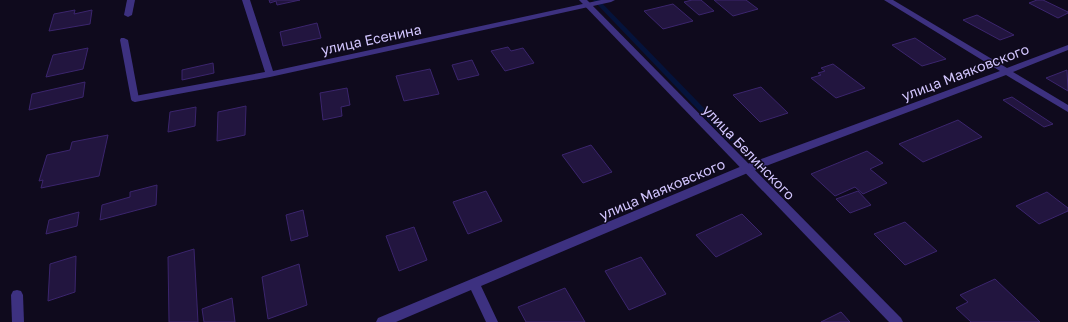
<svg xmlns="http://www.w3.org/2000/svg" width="1068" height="322" font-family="'Golos Text',sans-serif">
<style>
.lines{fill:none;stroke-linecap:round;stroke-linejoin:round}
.stream{fill:#05133b;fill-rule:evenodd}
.building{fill:#22153f;stroke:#3b256d}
.service{fill:#3d3180;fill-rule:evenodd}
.minor{fill:#3d3180;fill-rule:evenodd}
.tertiary{fill:#3d3180;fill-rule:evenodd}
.labels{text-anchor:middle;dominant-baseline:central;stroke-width:3;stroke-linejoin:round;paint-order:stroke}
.street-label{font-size:14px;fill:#d3c6ff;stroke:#0f0a1d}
</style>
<rect width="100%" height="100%" fill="#0f0a1d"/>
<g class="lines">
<polygon class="stream" points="593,0 599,0 732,137 733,139 732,141 728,141"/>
</g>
<g class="building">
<polygon points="269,0 300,0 277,5 276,1 270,3"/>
<polygon points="692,0 701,0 714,11 699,15 684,2"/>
<polygon points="714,0 746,0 758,9 733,16"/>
<polygon points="1037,0 1043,0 1068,12 1068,13 1058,18 1029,3"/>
<polygon points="673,4 693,21 663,29 644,11"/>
<polygon points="75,10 74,14 92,10 90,24 49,31 54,14"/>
<polygon points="977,15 1014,35 1000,40 963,20"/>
<polygon points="317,23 321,38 283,46 280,32"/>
<polygon points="915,38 946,59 922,66 892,45"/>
<polygon points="508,47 511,51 523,48 534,63 505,71 491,51"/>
<polygon points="88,48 83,69 46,77 53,55"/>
<polygon points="472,60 479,75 458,80 452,65"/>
<polygon points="213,63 214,73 182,80 182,70"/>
<polygon points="833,64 865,88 836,98 811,78 821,75 818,73 825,71 821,68"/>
<polygon points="430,69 439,94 404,101 396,76"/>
<polygon points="1067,70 1068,91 1046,78"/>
<polygon points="85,82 83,97 29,110 32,94"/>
<polygon points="761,87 788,113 760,122 733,95"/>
<polygon points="347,88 350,105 341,107 342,116 323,120 320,93"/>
<polygon points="1012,97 1053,124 1044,127 1003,100"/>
<polygon points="246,106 245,135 217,141 218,112"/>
<polygon points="196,107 195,126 168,132 170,112"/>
<polygon points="958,120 982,137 923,162 899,144"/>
<polygon points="108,135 99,176 41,188 43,180 39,181 47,155 70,150 72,142"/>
<polygon points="591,145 612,172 583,183 562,155"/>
<polygon points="867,151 883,163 870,169 887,183 863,194 855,187 835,196 811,174"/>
<polygon points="157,185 156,205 100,220 102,205 130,197 130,192"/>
<polygon points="486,191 502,221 468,234 453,202"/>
<polygon points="858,191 871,205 850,213 836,199"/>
<polygon points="1047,192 1068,208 1068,211 1039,224 1016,206"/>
<polygon points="303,210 308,236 291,241 286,215"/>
<polygon points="79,212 77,226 46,234 49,220"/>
<polygon points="742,214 762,234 716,257 696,235"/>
<polygon points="905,222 937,251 905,265 874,234"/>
<polygon points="414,227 427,260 399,271 386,236"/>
<polygon points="194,249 198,322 169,322 168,257"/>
<polygon points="76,256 75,292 48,301 50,264"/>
<polygon points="641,257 666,294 629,310 605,271"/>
<polygon points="299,264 307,305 268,319 262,277"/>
<polygon points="995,279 1040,322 971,322 956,308 968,302 960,295"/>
<polygon points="565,288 585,322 526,322 518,307"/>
<polygon points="232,298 235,322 204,322 202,309"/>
<polygon points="841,312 850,322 821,322"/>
</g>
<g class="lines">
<g class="service">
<polygon points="127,0 135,0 132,15 128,17 124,15"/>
<polygon points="121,38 124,38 128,40 139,99 135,102 131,99 120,40"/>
</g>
<g class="minor">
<polygon points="242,0 250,0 273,71 601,0 615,0 611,2 270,77 135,102 132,101 131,99 132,97 135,96 265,72"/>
<polygon points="884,0 893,0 1007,68 1068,45 1068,50 1013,72 1068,105 1068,112 1006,75 750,172 481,286 498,322 486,322 471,290 396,322 376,322 378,318 742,166 1000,71"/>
<polygon points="17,290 21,291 23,295 24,322 12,322 11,295 13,291"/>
</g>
<polygon class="tertiary" points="579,0 587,0 901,318 903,322 889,322"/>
</g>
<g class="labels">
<g class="street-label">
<text transform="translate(371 39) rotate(-12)">улица Есенина</text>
<text transform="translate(965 72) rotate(-21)">улица Маяковского</text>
<text transform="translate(749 152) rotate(46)">улица Белинского</text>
<text transform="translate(662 189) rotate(-23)">улица Маяковского</text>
</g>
</g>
</svg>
